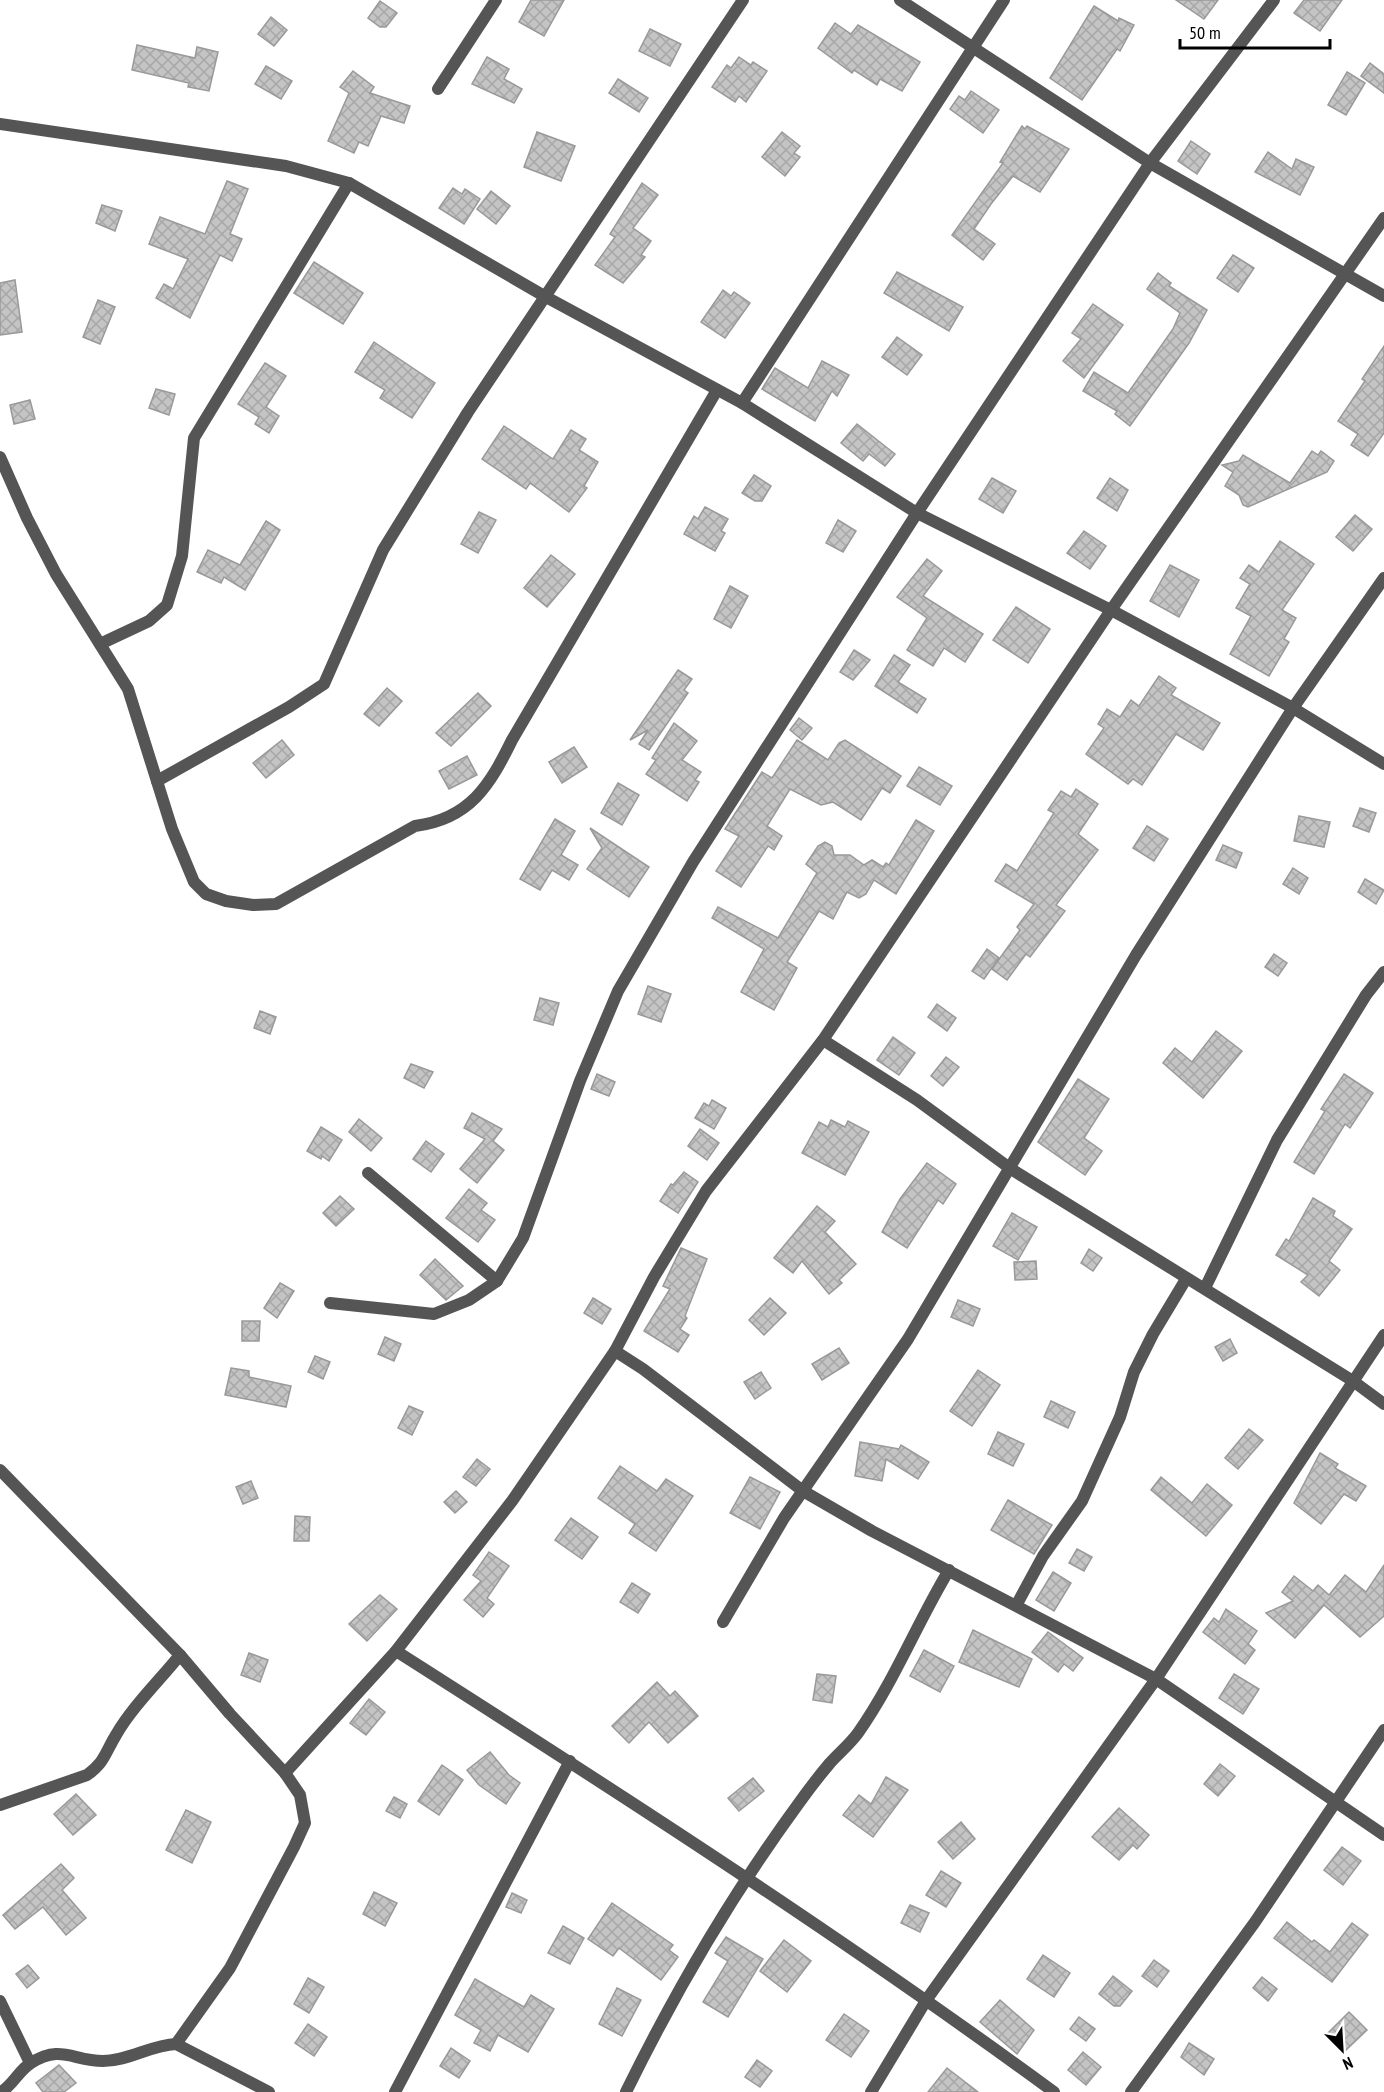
<svg xmlns="http://www.w3.org/2000/svg" width="1384" height="2092" font-family="'PT Sans Narrow',sans-serif">
<style>
.building{fill:url(#building-cross-hatch);stroke:#999;stroke-width:1.5}
.lines{fill:none;stroke-linecap:round;stroke-linejoin:round}
.street{stroke:#555;stroke-width:12}
</style>
<defs>
<pattern id="building-cross-hatch" width="8" height="8" patternUnits="userSpaceOnUse" patternTransform="scale(1.5)"><rect width="8" height="8" fill="#c4c4c4"/><path d="M0 0l8 8M0 8l8-8" fill="none" stroke="#a7a7a7"/></pattern>
</defs>
<rect width="100%" height="100%" fill="#fff"/>
<g class="building">
<polygon points="531,0 564,0 544,36 519,22"/>
<polygon points="1176,0 1218,0 1204,19"/>
<polygon points="1304,0 1342,0 1320,31 1294,13"/>
<polygon points="380,1 397,13 386,27 380,27 368,18"/>
<polygon points="1094,6 1118,21 1119,18 1134,25 1120,51 1117,49 1082,100 1050,78"/>
<polygon points="271,17 287,30 274,46 258,34"/>
<polygon points="835,23 851,34 858,25 920,62 902,91 880,79 877,85 854,70 852,73 818,48"/>
<polygon points="650,29 681,44 670,66 639,51"/>
<polygon points="137,45 195,58 197,47 218,52 209,91 188,87 189,83 132,70"/>
<polygon points="487,57 509,69 504,79 522,89 514,103 472,84"/>
<polygon points="739,57 751,65 753,62 767,71 746,102 739,96 735,102 712,87 727,65 731,68"/>
<polygon points="1370,63 1384,74 1384,93 1361,76"/>
<polygon points="266,66 292,81 281,99 255,84"/>
<polygon points="353,71 374,87 370,93 410,106 404,123 381,116 368,146 359,142 354,153 328,141 349,93 340,87"/>
<polygon points="1347,72 1365,83 1346,115 1328,105"/>
<polygon points="618,79 648,98 639,112 609,93"/>
<polygon points="971,91 999,110 983,133 950,109 959,96 965,100"/>
<polygon points="1022,126 1025,129 1027,126 1069,149 1040,192 1013,176 991,204 974,229 995,244 983,260 952,235 1003,163 1000,162"/>
<polygon points="537,132 575,146 561,181 524,167"/>
<polygon points="782,132 800,146 794,153 800,157 785,176 762,157"/>
<polygon points="1191,141 1210,154 1197,174 1178,161"/>
<polygon points="1268,152 1292,169 1296,159 1314,167 1300,195 1255,172"/>
<polygon points="227,181 248,189 230,234 242,239 232,261 220,255 190,318 156,298 164,284 173,289 188,259 149,244 160,217 205,234"/>
<polygon points="642,183 658,195 633,228 651,241 641,255 645,257 623,283 595,265 615,237 610,234"/>
<polygon points="453,188 462,194 465,189 480,199 464,224 439,208"/>
<polygon points="491,191 510,206 496,224 477,209"/>
<polygon points="102,205 122,211 115,231 96,223"/>
<polygon points="1233,255 1254,268 1238,292 1217,278"/>
<polygon points="314,262 363,293 343,324 294,293"/>
<polygon points="897,272 963,307 949,331 884,293"/>
<polygon points="1158,273 1171,283 1169,286 1207,310 1189,343 1130,426 1115,414 1117,411 1083,391 1094,372 1128,393 1173,329 1180,313 1147,289"/>
<polygon points="15,280 22,332 0,335 0,283"/>
<polygon points="723,290 731,296 734,292 750,303 725,338 701,322"/>
<polygon points="98,300 115,307 100,344 83,337"/>
<polygon points="1093,304 1123,325 1084,378 1063,361 1081,339 1072,333"/>
<polygon points="897,337 922,355 907,375 882,357"/>
<polygon points="374,342 435,383 412,418 380,398 385,390 355,372"/>
<polygon points="1384,346 1384,433 1368,456 1351,445 1358,434 1338,421 1365,381 1362,379"/>
<polygon points="822,361 849,375 837,396 832,391 815,421 762,389 775,368 808,388"/>
<polygon points="265,363 286,376 266,407 279,416 269,433 255,424 259,417 238,404"/>
<polygon points="156,389 175,394 169,415 149,408"/>
<polygon points="30,400 35,419 14,424 10,405"/>
<polygon points="857,424 895,454 885,466 869,454 863,461 841,443"/>
<polygon points="504,426 553,459 571,430 586,439 579,450 598,462 584,486 587,488 569,512 530,483 526,489 482,459"/>
<polygon points="1312,451 1318,455 1321,451 1334,461 1327,472 1248,507 1243,505 1239,495 1225,486 1233,472 1222,465 1239,461 1243,455 1290,483"/>
<polygon points="754,475 771,486 762,501 755,501 742,493"/>
<polygon points="992,478 1016,491 1003,513 979,499"/>
<polygon points="1110,478 1128,490 1117,511 1097,498"/>
<polygon points="705,507 728,519 721,531 725,533 715,551 684,534 694,516 698,519"/>
<polygon points="479,512 496,520 478,553 461,544"/>
<polygon points="1355,515 1372,529 1353,551 1336,537"/>
<polygon points="838,520 856,531 843,552 826,543"/>
<polygon points="266,521 280,530 245,590 224,577 221,583 197,572 208,550 240,565"/>
<polygon points="1084,531 1106,546 1090,569 1067,553"/>
<polygon points="1280,541 1314,564 1282,610 1296,618 1284,639 1289,642 1269,676 1230,654 1251,616 1236,608 1250,584 1240,578 1249,565 1259,572"/>
<polygon points="551,555 575,574 547,607 524,588"/>
<polygon points="927,559 942,571 923,596 983,634 965,662 944,648 933,666 907,650 927,618 897,597"/>
<polygon points="1170,565 1199,580 1179,617 1150,601"/>
<polygon points="730,586 748,596 731,628 714,619"/>
<polygon points="1016,607 1050,629 1028,663 993,640"/>
<polygon points="854,650 870,660 853,680 840,672"/>
<polygon points="894,655 910,665 898,682 926,699 917,713 875,686"/>
<polygon points="678,670 692,679 684,690 688,693 649,750 639,744 648,730 630,740"/>
<polygon points="1159,676 1176,688 1171,695 1220,723 1203,750 1176,734 1142,785 1133,779 1128,784 1086,754 1104,728 1098,724 1107,709 1120,717 1131,700 1139,706"/>
<polygon points="387,688 402,701 379,726 364,714"/>
<polygon points="478,693 491,706 451,746 436,733"/>
<polygon points="799,718 812,728 802,740 790,730"/>
<polygon points="674,723 697,741 682,760 701,772 695,780 699,782 687,801 646,774 656,760 652,758"/>
<polygon points="282,740 294,755 266,778 253,763"/>
<polygon points="797,740 828,760 839,743 845,740 901,776 890,793 882,788 861,820 833,802 821,805 790,789 767,826 782,836 774,850 768,846 741,887 716,871 739,836 725,829 762,772 772,778"/>
<polygon points="574,747 587,767 562,783 549,762"/>
<polygon points="467,756 477,775 449,789 439,771"/>
<polygon points="919,767 952,786 940,805 907,786"/>
<polygon points="618,783 639,795 622,825 601,813"/>
<polygon points="1076,789 1098,804 1078,834 1098,850 1056,905 1065,911 1030,957 1026,954 1007,980 992,969 1020,930 1017,927 1034,904 995,881 1006,864 1017,871 1054,813 1048,810 1061,791 1071,797"/>
<polygon points="1360,808 1376,813 1369,832 1353,826"/>
<polygon points="1299,816 1330,822 1324,847 1294,841"/>
<polygon points="555,819 575,831 561,855 578,865 569,880 552,870 540,890 520,879"/>
<polygon points="916,820 934,831 896,894 874,880 866,894 859,898 847,892 833,919 819,911 787,962 797,968 774,1010 741,992 764,949 712,918 718,907 778,938 817,873 806,864 818,846 825,842 832,846 834,855 850,855 864,865 872,860 883,867 886,863 889,865"/>
<polygon points="1147,826 1168,839 1154,861 1133,848"/>
<polygon points="590,828 649,867 629,897 587,869 602,848"/>
<polygon points="1223,845 1242,853 1236,868 1216,860"/>
<polygon points="1293,868 1308,878 1299,894 1283,884"/>
<polygon points="1365,879 1384,890 1376,904 1358,892"/>
<polygon points="987,949 999,958 984,979 972,971"/>
<polygon points="1274,954 1287,963 1278,976 1265,967"/>
<polygon points="648,986 671,994 661,1022 638,1014"/>
<polygon points="540,998 559,1003 553,1025 534,1020"/>
<polygon points="937,1004 956,1018 947,1031 928,1017"/>
<polygon points="260,1011 276,1017 270,1034 254,1028"/>
<polygon points="1216,1031 1242,1051 1203,1098 1163,1063 1175,1048 1192,1062"/>
<polygon points="893,1037 915,1053 899,1075 877,1060"/>
<polygon points="946,1057 959,1067 943,1086 931,1076"/>
<polygon points="411,1064 433,1072 424,1088 404,1078"/>
<polygon points="597,1074 615,1082 609,1096 591,1089"/>
<polygon points="1344,1074 1373,1093 1350,1128 1345,1124 1314,1174 1294,1162 1325,1111 1321,1109"/>
<polygon points="1078,1079 1109,1099 1084,1138 1102,1151 1085,1175 1038,1142"/>
<polygon points="712,1100 726,1108 714,1129 695,1118 704,1103 709,1106"/>
<polygon points="472,1113 502,1129 493,1141 504,1150 477,1183 460,1169 485,1139 464,1128"/>
<polygon points="359,1119 382,1138 371,1151 349,1132"/>
<polygon points="831,1120 845,1127 848,1121 869,1132 845,1175 802,1153 819,1122 828,1127"/>
<polygon points="321,1127 342,1140 329,1161 322,1156 321,1159 307,1151"/>
<polygon points="700,1129 719,1143 707,1160 688,1146"/>
<polygon points="426,1141 444,1154 431,1172 413,1159"/>
<polygon points="927,1163 956,1184 943,1204 938,1200 907,1248 882,1232 900,1199"/>
<polygon points="684,1172 698,1182 678,1213 660,1201 671,1184 673,1185"/>
<polygon points="469,1189 487,1203 481,1210 495,1220 478,1242 446,1218"/>
<polygon points="340,1196 354,1209 336,1226 323,1213"/>
<polygon points="1313,1198 1335,1211 1333,1216 1352,1229 1329,1261 1340,1270 1319,1296 1301,1282 1308,1275 1276,1255 1286,1239 1289,1241"/>
<polygon points="817,1206 835,1221 825,1232 856,1264 839,1280 842,1283 829,1294 802,1261 793,1273 774,1258"/>
<polygon points="1012,1213 1037,1227 1018,1260 993,1246"/>
<polygon points="681,1248 707,1259 685,1316 687,1318 680,1329 689,1335 678,1352 644,1331 670,1289 663,1286"/>
<polygon points="1089,1249 1102,1258 1093,1271 1081,1263"/>
<polygon points="435,1259 463,1286 446,1300 420,1275"/>
<polygon points="1036,1261 1037,1279 1015,1280 1014,1262"/>
<polygon points="280,1283 294,1291 277,1318 264,1308"/>
<polygon points="593,1298 611,1309 602,1324 584,1313"/>
<polygon points="770,1298 786,1313 764,1335 749,1320"/>
<polygon points="958,1300 980,1309 973,1326 951,1317"/>
<polygon points="242,1321 260,1321 259,1341 242,1341"/>
<polygon points="385,1337 401,1344 394,1361 378,1354"/>
<polygon points="1230,1339 1237,1353 1223,1361 1215,1347"/>
<polygon points="839,1348 849,1363 822,1380 812,1364"/>
<polygon points="315,1356 330,1362 323,1379 308,1372"/>
<polygon points="231,1368 249,1371 249,1377 291,1386 286,1407 225,1395"/>
<polygon points="978,1370 1000,1385 972,1426 950,1411"/>
<polygon points="761,1372 771,1388 755,1399 744,1382"/>
<polygon points="1051,1401 1075,1412 1068,1428 1044,1417"/>
<polygon points="409,1406 423,1412 412,1435 398,1428"/>
<polygon points="1249,1429 1263,1440 1238,1469 1225,1458"/>
<polygon points="998,1432 1024,1444 1013,1466 988,1454"/>
<polygon points="860,1442 899,1449 901,1445 929,1462 918,1479 886,1459 882,1481 855,1476"/>
<polygon points="1320,1453 1338,1464 1335,1468 1366,1486 1356,1501 1344,1494 1321,1524 1294,1503"/>
<polygon points="477,1459 490,1469 476,1486 463,1477"/>
<polygon points="620,1466 657,1491 666,1479 693,1496 656,1551 629,1533 635,1524 598,1498"/>
<polygon points="750,1477 780,1492 760,1529 730,1513"/>
<polygon points="1161,1477 1192,1503 1207,1484 1232,1505 1206,1536 1151,1490"/>
<polygon points="251,1481 258,1498 243,1504 236,1487"/>
<polygon points="456,1491 467,1502 455,1513 444,1502"/>
<polygon points="1008,1500 1052,1525 1034,1554 991,1530"/>
<polygon points="295,1516 310,1517 309,1541 294,1541"/>
<polygon points="571,1518 598,1537 582,1559 555,1540"/>
<polygon points="1077,1549 1092,1557 1084,1571 1069,1563"/>
<polygon points="489,1552 509,1566 487,1598 494,1604 483,1617 464,1600 481,1581 473,1575"/>
<polygon points="1384,1565 1384,1616 1360,1637 1324,1605 1295,1638 1266,1613 1293,1601 1282,1592 1294,1576 1313,1591 1318,1585 1329,1595 1345,1575 1366,1592"/>
<polygon points="1053,1572 1071,1583 1054,1611 1036,1600"/>
<polygon points="632,1583 650,1594 638,1613 620,1602"/>
<polygon points="380,1595 397,1609 367,1641 349,1624"/>
<polygon points="1226,1609 1257,1631 1248,1644 1255,1650 1245,1664 1203,1632 1214,1618 1219,1622"/>
<polygon points="973,1630 1032,1659 1019,1687 959,1662"/>
<polygon points="1048,1632 1083,1658 1073,1671 1064,1664 1058,1672 1032,1652"/>
<polygon points="924,1650 954,1666 940,1692 910,1676"/>
<polygon points="249,1653 268,1660 260,1682 241,1675"/>
<polygon points="817,1674 836,1676 832,1703 813,1700"/>
<polygon points="1234,1674 1259,1689 1243,1714 1219,1698"/>
<polygon points="657,1682 670,1696 675,1691 698,1716 668,1743 649,1722 629,1743 612,1726"/>
<polygon points="369,1699 385,1712 366,1735 350,1723"/>
<polygon points="490,1752 509,1775 520,1783 506,1804 479,1785 467,1770"/>
<polygon points="1220,1764 1235,1776 1218,1796 1204,1784"/>
<polygon points="442,1765 463,1780 439,1815 418,1801"/>
<polygon points="886,1777 908,1790 873,1837 843,1815 859,1795 871,1804"/>
<polygon points="753,1778 764,1791 739,1811 728,1798"/>
<polygon points="76,1794 96,1815 73,1835 54,1814"/>
<polygon points="394,1797 407,1804 400,1818 386,1811"/>
<polygon points="1119,1808 1149,1835 1137,1849 1133,1845 1119,1860 1092,1837"/>
<polygon points="186,1810 211,1822 192,1863 166,1850"/>
<polygon points="961,1822 975,1839 953,1859 938,1842"/>
<polygon points="1342,1847 1361,1861 1343,1885 1324,1870"/>
<polygon points="61,1864 74,1878 62,1890 86,1918 66,1935 43,1907 15,1929 3,1915"/>
<polygon points="941,1871 961,1883 946,1907 926,1895"/>
<polygon points="374,1892 397,1903 385,1926 363,1914"/>
<polygon points="512,1893 527,1900 521,1913 506,1907"/>
<polygon points="612,1903 673,1945 669,1950 678,1957 661,1980 619,1948 613,1956 588,1939"/>
<polygon points="910,1905 929,1913 920,1932 901,1923"/>
<polygon points="1287,1922 1312,1942 1314,1940 1330,1952 1352,1923 1368,1935 1332,1982 1274,1938"/>
<polygon points="563,1926 584,1938 570,1964 548,1953"/>
<polygon points="726,1937 763,1959 728,2017 703,2002 728,1961 715,1953"/>
<polygon points="784,1940 811,1961 787,1992 760,1971"/>
<polygon points="1043,1955 1070,1973 1054,1997 1027,1979"/>
<polygon points="1154,1960 1169,1971 1157,1987 1142,1976"/>
<polygon points="28,1965 39,1978 27,1988 16,1974"/>
<polygon points="1113,1976 1132,1991 1120,2006 1114,2006 1099,1994"/>
<polygon points="1262,1977 1277,1989 1268,2001 1253,1988"/>
<polygon points="308,1978 324,1987 309,2013 294,2004"/>
<polygon points="475,1979 524,2007 531,1995 554,2009 528,2052 498,2035 490,2051 474,2043 481,2030 455,2015"/>
<polygon points="617,1988 641,2000 622,2036 599,2024"/>
<polygon points="1000,2000 1034,2030 1017,2054 980,2022"/>
<polygon points="1349,2012 1367,2030 1345,2051 1327,2034"/>
<polygon points="844,2014 869,2031 851,2057 826,2040"/>
<polygon points="1079,2017 1095,2029 1086,2041 1070,2029"/>
<polygon points="308,2024 327,2037 314,2056 295,2043"/>
<polygon points="1189,2043 1214,2059 1204,2075 1181,2057"/>
<polygon points="451,2048 470,2061 459,2078 440,2066"/>
<polygon points="1083,2052 1101,2067 1086,2085 1068,2070"/>
<polygon points="757,2060 772,2071 760,2087 745,2077"/>
<polygon points="59,2065 76,2083 64,2092 43,2092 36,2083"/>
<polygon points="947,2068 978,2092 928,2092"/>
</g>
<g class="lines">
<g class="street">
<polyline points="900,0 1150,163 1384,296"/>
<polyline points="438,89 496,0"/>
<polyline points="0,124 286,166 349,183 546,297 742,403 917,513 1111,610 1293,708 1384,764"/>
<polyline points="742,403 1004,0"/>
<path d="M0 457 27 518 56 574 128 689 172 829 194 882 206 894 226 901 253 905 276 904 415 826C470 819 490 785 512 740L717 390"/>
<polyline points="100,644 149,621 167,605 182,556 194,438 349,183"/>
<polyline points="157,781 289,707 324,684 383,550 468,412 743,0"/>
<polyline points="823,1040 917,1100 1011,1169 1353,1381 1384,1404"/>
<polyline points="368,1173 497,1281"/>
<polyline points="1205,1288 1277,1140 1366,995 1384,972"/>
<polyline points="330,1303 434,1314 469,1300 497,1281 523,1238 580,1081 618,991 693,862 917,513 1150,163 1274,0"/>
<polyline points="615,1351 643,1369 803,1491 872,1531 1156,1679 1384,1835"/>
<polyline points="0,1470 180,1655 230,1714 285,1773 300,1795 305,1823 294,1847 230,1968 176,2044"/>
<polyline points="1017,1604 1043,1556 1082,1501 1120,1417 1134,1372 1153,1334 1186,1279"/>
<polyline points="723,1622 784,1518 908,1339 1136,955 1293,708 1384,578"/>
<path d="M396 1651C619 1793 841 1936 1054 2092"/>
<polyline points="285,1773 396,1651 512,1501 615,1351 654,1277 706,1191 823,1040 1111,610 1384,218"/>
<path d="M0 1805 87 1775C105 1762 105 1753 116 1735 132 1707 160 1680 180 1655"/>
<polyline points="0,2001 30,2063"/>
<path d="M1 2092C13 2085 19 2070 31 2063 61 2044 73 2061 103 2061 128 2061 151 2045 176 2044L269 2092"/>
<polyline points="395,2092 570,1761"/>
<path d="M626 2092C675 1992 733 1893 799 1803 809 1789 819 1776 830 1763 839 1753 850 1744 858 1733 894 1682 917 1623 949 1570"/>
<polyline points="871,2092 927,1999 1156,1679 1384,1335"/>
<polyline points="1131,2092 1255,1922 1384,1730"/>
</g>
</g>
<g transform="translate(1342 2050) rotate(156)" stroke="#ffffff" stroke-width="4.5" paint-order="stroke">
<path d="M0-4.5L10 22L0 15L-10 22Z" fill="#000000"/>
<text y="-9" font-size="16" font-weight="bold" text-anchor="middle" fill="#000000">N</text>
</g>
<path d="M1180 39v9h150v-9" fill="none" stroke="#000000" stroke-width="3"/>
<text x="1189" y="39" font-size="18" fill="#000000" stroke="#ffffff" stroke-width="4.5" paint-order="stroke">50 m</text>
</svg>
